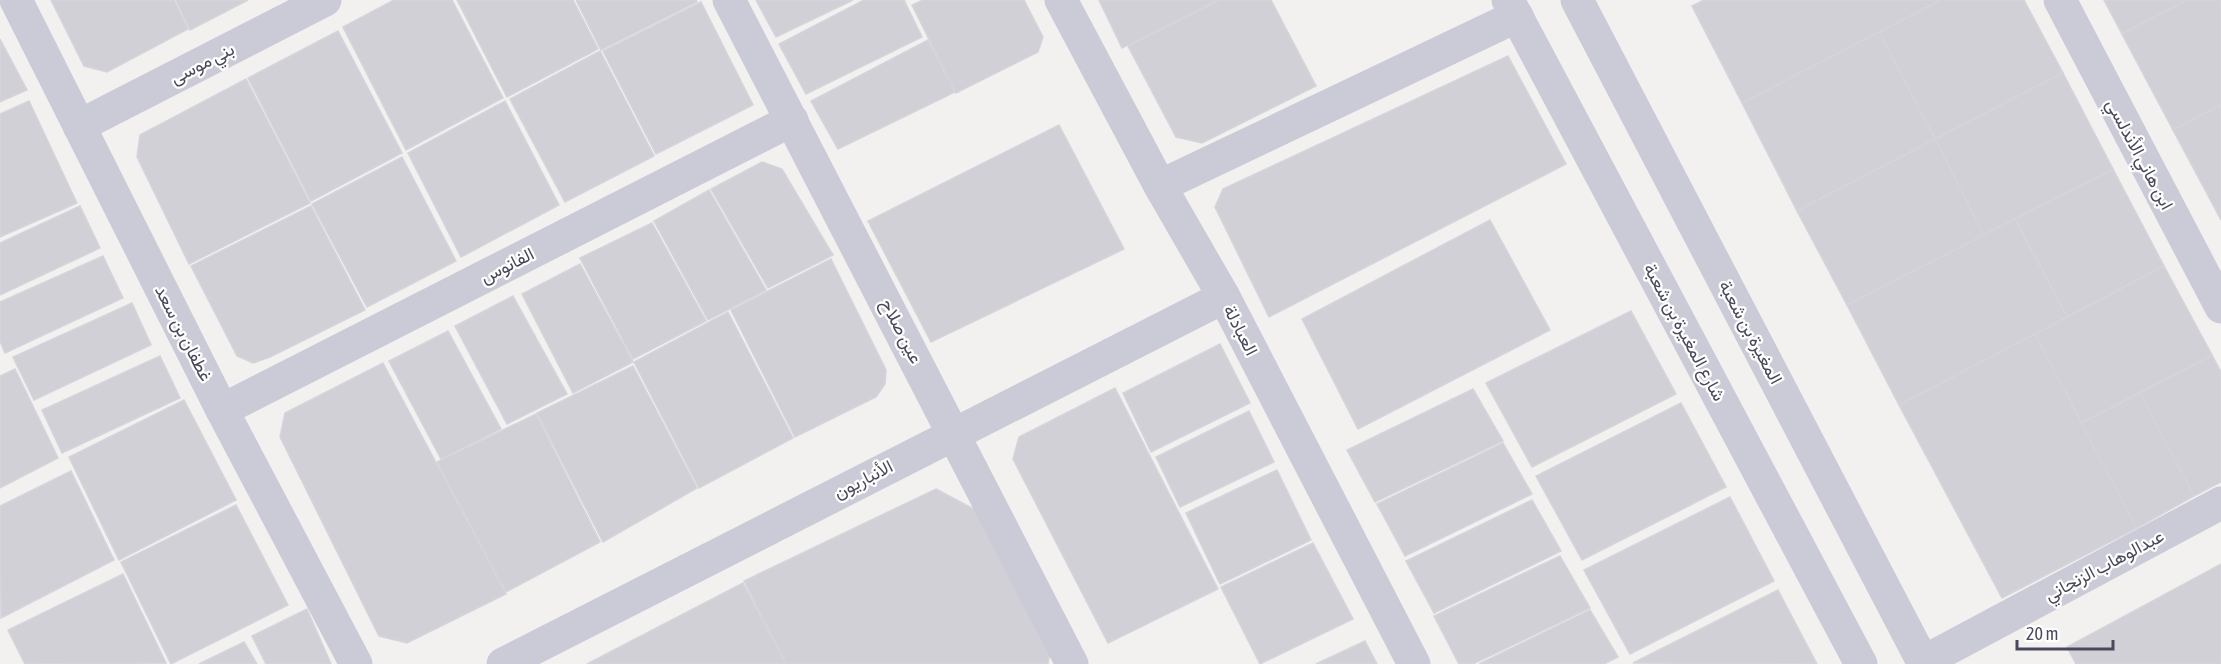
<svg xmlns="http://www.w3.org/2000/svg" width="2221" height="664" font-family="'Asap Condensed',Vazirmatn,sans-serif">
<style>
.building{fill:#d1d0d7;stroke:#d6d4db;stroke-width:1.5}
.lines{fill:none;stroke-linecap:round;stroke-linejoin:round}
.minor{stroke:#cbcbd8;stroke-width:33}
.labels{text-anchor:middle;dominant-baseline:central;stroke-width:4.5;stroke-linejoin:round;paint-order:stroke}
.street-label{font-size:18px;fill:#4a495c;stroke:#fff}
</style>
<rect width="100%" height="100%" fill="#f2f1f0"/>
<g class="building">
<polygon points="51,0 174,0 188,29 107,72 84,66"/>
<polygon points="176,0 248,0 190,30"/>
<polygon points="394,0 452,0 503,98 406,150 343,27"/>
<polygon points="457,0 573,0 598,49 507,97"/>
<polygon points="576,0 696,0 697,2 601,50"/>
<polygon points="756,0 853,0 776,37"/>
<polygon points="864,0 904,0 922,37 806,94 779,44"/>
<polygon points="923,0 1024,0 1043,37 1038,52 956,93 912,5"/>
<polygon points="1099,0 1218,0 1122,48"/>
<polygon points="1220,0 1271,0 1316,86 1202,143 1176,137 1128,46"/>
<polygon points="1704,0 1941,0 1742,103 1692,6"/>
<polygon points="1941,0 2024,0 2063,73 1935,139 1879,32"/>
<polygon points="2104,0 2187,0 2122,34"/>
<polygon points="2187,0 2221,0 2221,105 2173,130 2122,34"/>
<polygon points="701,2 753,105 656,154 603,51"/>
<polygon points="338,31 402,153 311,201 248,78"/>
<polygon points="1879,32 1935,139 1797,211 1742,103"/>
<polygon points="0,39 27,90 0,102"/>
<polygon points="928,40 955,92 838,149 811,101"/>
<polygon points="600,51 654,156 565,202 510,99"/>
<polygon points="1508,56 1566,164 1269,317 1215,207 1223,189"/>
<polygon points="2063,73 2113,169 1984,235 1935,139"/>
<polygon points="246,79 310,203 189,264 137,157 140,135"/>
<polygon points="29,101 77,203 0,237 0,114"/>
<polygon points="505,101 559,205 461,257 408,153"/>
<polygon points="2221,105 2221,220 2173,130"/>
<polygon points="1059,125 1124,249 931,342 868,221"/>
<polygon points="1935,139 1984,235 1847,305 1797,211"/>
<polygon points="402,157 456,261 367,307 312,204"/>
<polygon points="762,162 782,169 833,255 768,288 711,189"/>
<polygon points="2113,169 2164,266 2067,317 2015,219"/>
<polygon points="709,190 766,290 708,320 654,221"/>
<polygon points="80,206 100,248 0,295 0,243"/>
<polygon points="311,206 365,310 270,357 253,363 237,356 191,266"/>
<polygon points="2015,219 2067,317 1899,405 1847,305"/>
<polygon points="1490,220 1550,330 1358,429 1302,319"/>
<polygon points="652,223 706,321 633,359 580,258"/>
<polygon points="103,256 123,298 5,353 0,341 0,302"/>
<polygon points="831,259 886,370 885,384 876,397 795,437 731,310"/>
<polygon points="580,264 633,362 573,393 522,294"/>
<polygon points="2164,266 2212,355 2081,423 2035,334"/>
<polygon points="513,296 567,394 507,424 455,326"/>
<polygon points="132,303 151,345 34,400 13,357"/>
<polygon points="1631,311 1676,394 1532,467 1486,383"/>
<polygon points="728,312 793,438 699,488 634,362"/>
<polygon points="448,331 501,429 441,459 389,361"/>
<polygon points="2035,334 2137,528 2002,598 1899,405"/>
<polygon points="1220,344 1250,403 1151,452 1123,393"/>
<polygon points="2212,355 2221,372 2221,482 2194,496 2140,393"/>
<polygon points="160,356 180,398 62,453 42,410"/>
<polygon points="383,363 506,594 407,643 379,636 280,437 285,413"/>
<polygon points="633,366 697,488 603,542 537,413"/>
<polygon points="15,369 58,458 0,488 0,376"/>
<polygon points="1115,388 1218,589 1108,643 1013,459 1019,437"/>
<polygon points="1473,389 1503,441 1375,502 1347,450"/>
<polygon points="2140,393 2194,496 2137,528 2081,423"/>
<polygon points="184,400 236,500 119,560 69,457"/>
<polygon points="1681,403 1726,487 1582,560 1536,476"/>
<polygon points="1249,411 1274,462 1180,507 1156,457"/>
<polygon points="536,414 600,542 506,592 437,462"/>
<polygon points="1503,443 1532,494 1405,556 1377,504"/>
<polygon points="1277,470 1311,540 1220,584 1186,513"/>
<polygon points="71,471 114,560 1,618 0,506"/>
<polygon points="936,489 983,514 1051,646 1048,664 786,664 744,581"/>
<polygon points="1730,497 1774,581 1630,654 1584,570"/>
<polygon points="1532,500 1561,551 1434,613 1406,561"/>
<polygon points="236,505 288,605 171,664 121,562"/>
<polygon points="1313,543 1353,619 1260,664 1221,587"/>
<polygon points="1560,556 1590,608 1473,664 1459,664 1434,616"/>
<polygon points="2221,564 2221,664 2076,664 2067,647"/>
<polygon points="123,574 166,663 25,664 8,630"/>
<polygon points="743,583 786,664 587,664"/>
<polygon points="1778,590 1817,664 1633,663"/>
<polygon points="307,609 331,664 266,664 252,636"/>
<polygon points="1590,610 1618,657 1604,664 1479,664"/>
<polygon points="1365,641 1377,664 1316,664"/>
<polygon points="244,642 257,664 199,664"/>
</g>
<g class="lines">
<g class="minor">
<polyline points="16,0 222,410 356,664"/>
<polyline points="729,0 1072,664"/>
<polyline points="1061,0 1160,186 1224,297 1414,664"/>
<polyline points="1508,0 1861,664"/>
<polyline points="1577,0 1924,664"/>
<polyline points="2060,0 2221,307"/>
<polyline points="79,126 325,0"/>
<polyline points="1160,186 1517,16"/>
<polyline points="222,410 792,120"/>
<polyline points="1923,662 2221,503"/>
<polyline points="503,664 1224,297"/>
</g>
</g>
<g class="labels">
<g class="street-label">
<text transform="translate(202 63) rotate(-27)">بني موسى</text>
<text transform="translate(2140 154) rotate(62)">ابن هاني الأندلسي</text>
<text transform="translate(507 265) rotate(-27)">الفانوس</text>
<text transform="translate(1241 330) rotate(63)">العبادلة</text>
<text transform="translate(902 331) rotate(63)">عين صلاح</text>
<text transform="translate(1685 332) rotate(62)">شارع المغيرة بن شعبة</text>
<text transform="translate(1751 332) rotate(62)">المغيرة بن شعبة</text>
<text transform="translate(184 333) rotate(63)">غطفان بن سعد</text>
<text transform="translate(863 479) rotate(-27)">الأنباريون</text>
<text transform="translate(2104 565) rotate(-28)">عبدالوهاب الزنجاني</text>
</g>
</g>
<path d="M2017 640v9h96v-9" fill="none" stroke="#4a495c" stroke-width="3"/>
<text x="2026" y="640" font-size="18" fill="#4a495c" stroke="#ffffff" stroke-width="4.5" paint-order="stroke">20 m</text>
</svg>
